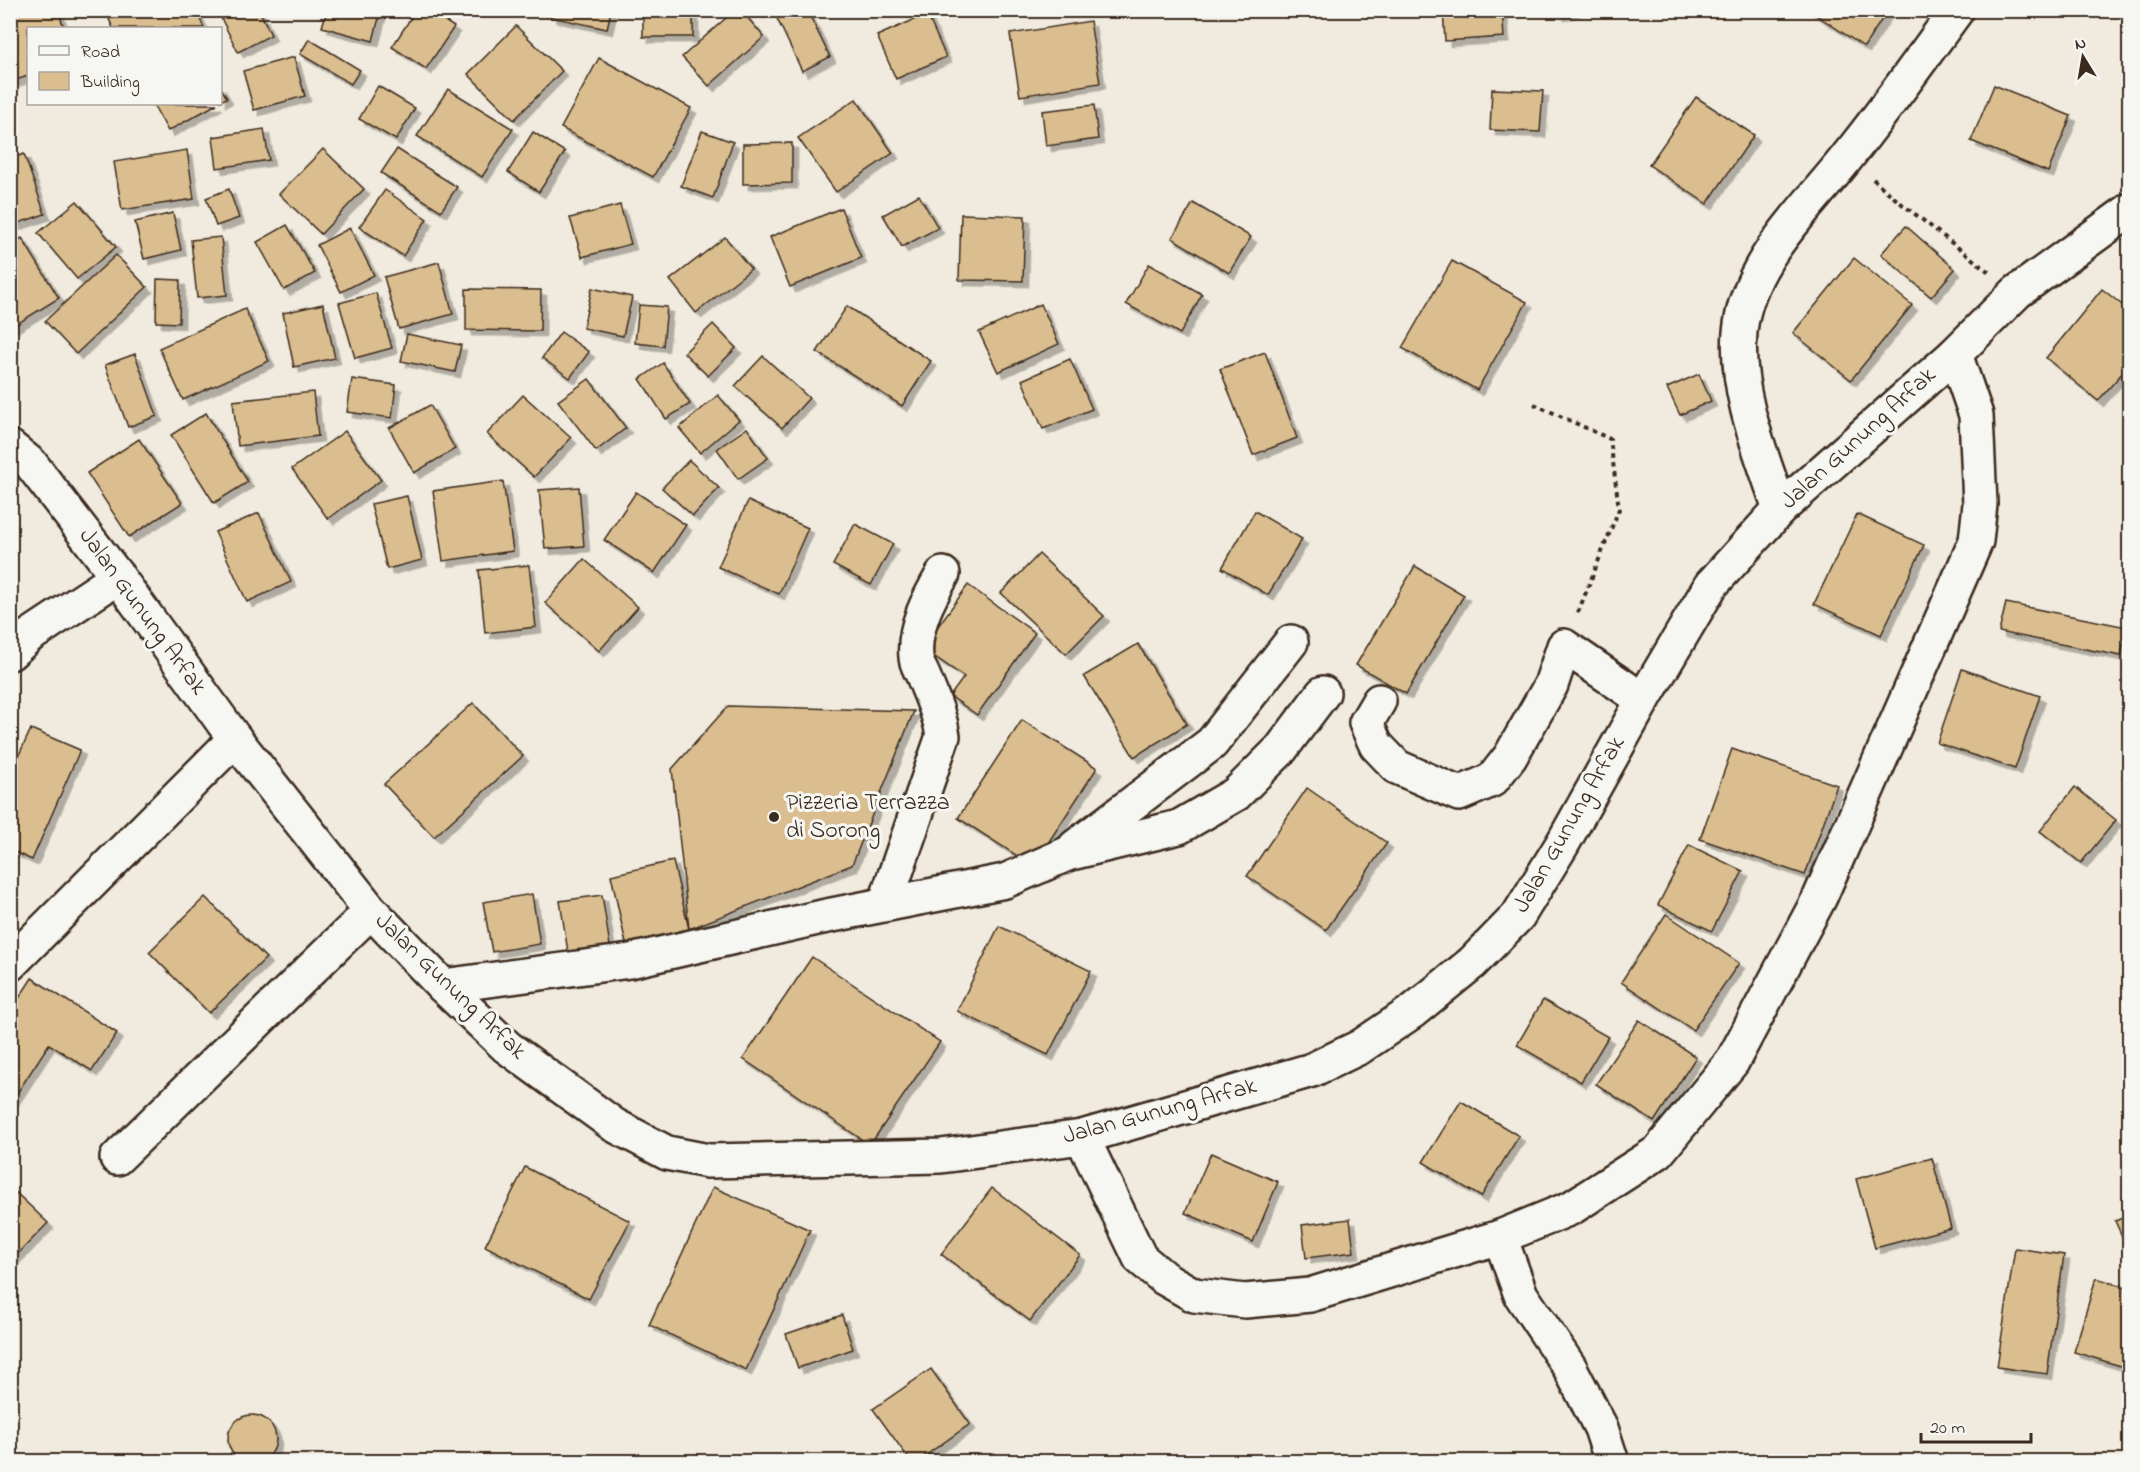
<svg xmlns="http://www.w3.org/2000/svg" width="2140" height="1472" font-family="'Indie Flower',sans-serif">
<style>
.building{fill:#dabe8f;stroke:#3b2a1e;stroke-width:1.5;filter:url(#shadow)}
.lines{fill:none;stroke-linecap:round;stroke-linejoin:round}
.minor-casing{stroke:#3b2a1e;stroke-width:38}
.path{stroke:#3b2a1e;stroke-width:4;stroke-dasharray:4.5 4.5;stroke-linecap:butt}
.minor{stroke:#f6f6f2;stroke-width:33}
.poi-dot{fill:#3b2a1e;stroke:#f6f6f2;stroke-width:2}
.labels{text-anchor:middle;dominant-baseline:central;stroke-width:6;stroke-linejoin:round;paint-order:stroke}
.street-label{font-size:24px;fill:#3b2a1e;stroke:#f6f6f2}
.poi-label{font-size:24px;fill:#3b2a1e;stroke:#f6f6f2;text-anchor:start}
</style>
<defs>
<filter id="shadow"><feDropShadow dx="5.5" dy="5.5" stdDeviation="0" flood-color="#0004"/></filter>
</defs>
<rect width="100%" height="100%" fill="#f0ebde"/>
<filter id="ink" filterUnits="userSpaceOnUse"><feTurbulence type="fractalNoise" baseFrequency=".0167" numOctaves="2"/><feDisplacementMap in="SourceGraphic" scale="12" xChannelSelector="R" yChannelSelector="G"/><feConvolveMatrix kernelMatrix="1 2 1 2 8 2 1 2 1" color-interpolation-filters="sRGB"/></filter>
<g filter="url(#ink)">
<g class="building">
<polygon points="10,10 58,10 64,28 28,28 28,76 10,82"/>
<polygon points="128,10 196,10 204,28 113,28 109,19"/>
<polygon points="217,10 259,10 271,35 238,52"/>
<polygon points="327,10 381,10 373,41 322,27"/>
<polygon points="416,10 428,10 454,27 426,69 392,47"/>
<polygon points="552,10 611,10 607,29 551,17"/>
<rect x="643" y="10" width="50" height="27"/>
<polygon points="735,10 741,10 764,37 709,86 682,57"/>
<polygon points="773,10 807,10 830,57 802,71"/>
<polygon points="1443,10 1502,10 1504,37 1445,41"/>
<polygon points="1557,10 1576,10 1559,15"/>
<polygon points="1809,10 1888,10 1864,47"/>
<polygon points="927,14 946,57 896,79 877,36"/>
<polygon points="1090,21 1100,83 1020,96 1010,34"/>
<polygon points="516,26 562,71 514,120 468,74"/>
<polygon points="309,39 360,70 351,84 300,54"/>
<polygon points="294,57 305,96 254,110 243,71"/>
<polygon points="599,58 691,108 653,177 561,128"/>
<polygon points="1994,85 2071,116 2048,172 1971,141"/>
<polygon points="220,86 227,98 220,101"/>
<polygon points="378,86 415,108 396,140 359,119"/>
<polygon points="448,89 513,129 482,177 417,136"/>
<polygon points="1492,89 1543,91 1540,132 1490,130"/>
<polygon points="1696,97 1754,135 1707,204 1649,165"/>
<polygon points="856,99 893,153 836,192 798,138"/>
<polygon points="153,104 217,104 168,131"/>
<polygon points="1094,105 1098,139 1046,146 1042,111"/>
<polygon points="264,129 269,160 217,168 213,137"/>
<polygon points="702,131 733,142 713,198 681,186"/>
<polygon points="533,132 565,152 539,192 508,172"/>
<polygon points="792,143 792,183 743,184 743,144"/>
<polygon points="323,149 364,189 321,234 279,194"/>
<polygon points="397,149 457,187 441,211 381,173"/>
<polygon points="187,150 194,199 122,210 114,162"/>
<polygon points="24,154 45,214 10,226 10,159"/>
<polygon points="229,189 239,218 216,226 206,198"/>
<polygon points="385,190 427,219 403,256 359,227"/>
<polygon points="919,195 938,228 902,247 883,215"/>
<polygon points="77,201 116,247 77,279 38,233"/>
<polygon points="1193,203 1251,237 1229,273 1172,238"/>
<polygon points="620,205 631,244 582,257 570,218"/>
<polygon points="841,208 861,258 790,287 770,237"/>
<polygon points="173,213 181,250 144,259 135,222"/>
<polygon points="961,214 1025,216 1023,281 959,280"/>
<polygon points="287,225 315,273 284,290 257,242"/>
<polygon points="1906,226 1955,269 1931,297 1881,254"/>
<polygon points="350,228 374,275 341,292 317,245"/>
<polygon points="221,237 227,295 197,298 191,240"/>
<polygon points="725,237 751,269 696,313 670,280"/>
<polygon points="22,238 59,298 12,327 10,245"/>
<polygon points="116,255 147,287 76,354 45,321"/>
<polygon points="1854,258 1912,305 1851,380 1793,333"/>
<polygon points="1452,261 1527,302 1477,390 1402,348"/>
<polygon points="439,262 453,314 399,329 384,277"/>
<polygon points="1149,264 1202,294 1180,334 1126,304"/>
<polygon points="157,279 180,280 179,323 156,322"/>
<polygon points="592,288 632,297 623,336 583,328"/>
<polygon points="466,289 541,290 540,331 466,330"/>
<polygon points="2102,289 2130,311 2130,364 2098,401 2046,358"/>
<polygon points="376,293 392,348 355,358 339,303"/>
<polygon points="323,304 335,358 294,367 283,313"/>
<polygon points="1041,304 1059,344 998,372 979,332"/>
<polygon points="639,305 667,307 663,346 635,343"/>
<polygon points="847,306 931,361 902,406 817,352"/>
<polygon points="245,309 269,361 183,400 159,348"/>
<polygon points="713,324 736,348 708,376 684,353"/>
<polygon points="561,332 589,352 570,378 542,358"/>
<polygon points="407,334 461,345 455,372 401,361"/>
<polygon points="1265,352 1297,438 1253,455 1220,369"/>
<polygon points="135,354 157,416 128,427 105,365"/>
<polygon points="763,356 809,398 782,428 735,386"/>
<polygon points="1070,359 1092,409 1043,429 1022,380"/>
<polygon points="663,363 690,404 666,419 640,379"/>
<polygon points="1699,374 1711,401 1680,415 1667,388"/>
<polygon points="352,379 396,385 392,418 347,412"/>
<polygon points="589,379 626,428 596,451 558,401"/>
<polygon points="313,392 318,436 238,446 233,401"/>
<polygon points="523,395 571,438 534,477 487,434"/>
<polygon points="718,395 739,420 700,453 679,428"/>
<polygon points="430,405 455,449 414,473 389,428"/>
<polygon points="206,413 248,482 214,503 171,435"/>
<polygon points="747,428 768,458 738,479 717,449"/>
<polygon points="345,431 381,480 328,519 292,469"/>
<polygon points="139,439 182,503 129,537 87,473"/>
<polygon points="689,460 719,488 693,516 662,488"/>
<polygon points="503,481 513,551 443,561 433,491"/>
<polygon points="579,487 584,546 545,549 539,490"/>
<polygon points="636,492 686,525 654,573 604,540"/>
<polygon points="407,496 422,560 387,569 371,504"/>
<polygon points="748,501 808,528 779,594 718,567"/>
<polygon points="1255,511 1302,539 1268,595 1222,568"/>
<polygon points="259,513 291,582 247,602 215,532"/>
<polygon points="1857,514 1924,545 1881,635 1814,604"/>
<polygon points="855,524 893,544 871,585 833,565"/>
<polygon points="1039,554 1104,616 1066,654 1001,593"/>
<polygon points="584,559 638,607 599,651 545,603"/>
<polygon points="529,565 536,627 485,633 479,570"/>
<polygon points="1415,566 1464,595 1406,694 1356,665"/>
<polygon points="968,585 1035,633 977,715 950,696 964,677 922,648"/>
<polygon points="2006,603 2127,627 2121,656 1999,632"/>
<polygon points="1138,644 1187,724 1134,757 1084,676"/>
<polygon points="1962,669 2040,696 2015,769 1937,743"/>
<polygon points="473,703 523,756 434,837 384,784"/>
<polygon points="728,706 914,711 852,865 689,929 672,769"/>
<polygon points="1022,720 1097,768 1033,866 958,818"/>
<polygon points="31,729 80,750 32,860 10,850 10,774"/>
<polygon points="1732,749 1837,785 1805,875 1700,839"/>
<polygon points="2130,773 2130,792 2122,777"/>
<polygon points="2075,787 2116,820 2081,863 2040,831"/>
<polygon points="1307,788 1387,843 1326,930 1247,876"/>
<polygon points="1689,845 1743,871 1712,931 1658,905"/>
<polygon points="673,861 689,929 626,944 611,875"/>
<polygon points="532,894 540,944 492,952 483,902"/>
<polygon points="602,895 610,946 568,952 560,901"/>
<polygon points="205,897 266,958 209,1013 149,952"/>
<polygon points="1666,914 1739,963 1693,1030 1621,982"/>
<polygon points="999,926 1091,971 1048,1055 957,1011"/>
<polygon points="812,957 940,1042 870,1145 743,1059"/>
<polygon points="32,978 117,1033 92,1071 49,1044 10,1104 10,1012"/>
<polygon points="1543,1000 1608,1037 1581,1082 1517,1045"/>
<polygon points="1639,1020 1696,1057 1654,1122 1596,1084"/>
<polygon points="1461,1101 1519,1136 1481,1197 1423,1162"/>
<polygon points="1211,1153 1278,1182 1253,1242 1185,1213"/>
<polygon points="1932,1158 1951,1228 1875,1248 1856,1179"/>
<polygon points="525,1167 630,1221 589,1299 485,1246"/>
<polygon points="10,1187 48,1223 10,1262"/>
<polygon points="713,1187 810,1230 746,1370 649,1325"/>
<polygon points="992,1188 1080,1255 1030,1321 941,1254"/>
<polygon points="2130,1215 2130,1254 2115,1221"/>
<polygon points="1350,1219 1354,1252 1306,1258 1302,1225"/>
<polygon points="2015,1248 2064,1255 2047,1374 1997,1367"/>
<polygon points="2096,1278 2130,1288 2130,1349 2124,1367 2074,1352"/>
<polygon points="842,1315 853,1349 798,1368 786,1334"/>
<polygon points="931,1369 970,1424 916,1462 911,1462 873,1409"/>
<circle cx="252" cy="1439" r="24"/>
</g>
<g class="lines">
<g class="minor-casing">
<g id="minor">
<polyline points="10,447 31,464 118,577 235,739 371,911 443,986 507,1047 614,1125 667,1153 708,1161 941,1156 1082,1137 1312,1070 1360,1047 1413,1011 1472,963 1518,916 1563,843 1643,700 1711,585 1780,509 1955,354 2017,292 2130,210"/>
<path d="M1780 509C1761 453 1735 392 1740 332 1747 261 1806 210 1848 156 1886 109 1921 59 1957 10"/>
<polyline points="10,653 29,636 118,577"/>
<polyline points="1379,701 1366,723 1376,745 1397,767 1459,794 1492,780 1510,757 1551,685 1564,646 1643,700"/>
<polyline points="1075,847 1212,743 1291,642"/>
<path d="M885 904 943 736C940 715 932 698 924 678 922 672 916 664 916 657 913 627 929 598 943 574"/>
<polyline points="10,964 235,739"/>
<polyline points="443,986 630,961 822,917 1005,881 1067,854 1179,827 1236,794 1281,749 1323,693"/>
<polyline points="1082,1137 1140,1258 1164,1278 1194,1295 1245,1301 1310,1295 1500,1237 1571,1208 1658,1152 1732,1062 1820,897 1976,541 1980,504 1976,415 1955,354"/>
<polyline points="117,1158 371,911"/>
<polyline points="1500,1237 1521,1295 1570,1368 1601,1428 1612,1462"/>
</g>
</g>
<g class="path">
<polyline points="1873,179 1897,200 1989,272"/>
<polyline points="1534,404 1610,439 1619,509 1577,615"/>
</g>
<use href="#minor" class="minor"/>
</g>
</g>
<circle class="poi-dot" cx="774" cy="817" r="6"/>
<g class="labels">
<g class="street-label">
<text transform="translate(1859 439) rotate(-42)">Jalan Gunung Arfak</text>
<text transform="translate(142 612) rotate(54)">Jalan Gunung Arfak</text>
<text transform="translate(1570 825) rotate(-60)">Jalan Gunung Arfak</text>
<text transform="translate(450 987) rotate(44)">Jalan Gunung Arfak</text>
<text transform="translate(1160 1112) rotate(-15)">Jalan Gunung Arfak</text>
</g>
<g class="poi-label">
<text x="786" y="803">Pizzeria Terrazza<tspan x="786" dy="28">di Sorong</tspan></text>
</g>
</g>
<rect width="2140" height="1472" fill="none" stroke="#f6f6f2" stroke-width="36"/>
<rect x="18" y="18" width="2104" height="1436" fill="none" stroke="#3b2a1e" stroke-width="2" filter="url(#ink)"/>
<rect x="27" y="27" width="195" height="78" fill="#f6f6f2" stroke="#aba49d" stroke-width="1.5"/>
<rect x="39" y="46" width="30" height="9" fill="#f6f6f2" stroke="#aba49d" stroke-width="1.5"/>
<text x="81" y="57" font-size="18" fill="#3b2a1e">Road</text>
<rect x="39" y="72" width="30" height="18" fill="#dabe8f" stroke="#aba49d" stroke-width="1.5"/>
<text x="81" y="87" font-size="18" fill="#3b2a1e">Building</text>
<g transform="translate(2083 57) rotate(349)" stroke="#f6f6f2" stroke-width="4.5" paint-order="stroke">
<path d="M0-4.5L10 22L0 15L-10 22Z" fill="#3b2a1e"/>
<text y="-9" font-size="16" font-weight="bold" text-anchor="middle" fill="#3b2a1e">N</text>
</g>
<path d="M1921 1433v9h110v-9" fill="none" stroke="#3b2a1e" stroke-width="3"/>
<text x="1930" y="1433" font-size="18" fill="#3b2a1e" stroke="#f6f6f2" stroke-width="4.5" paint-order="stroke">20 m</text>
</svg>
